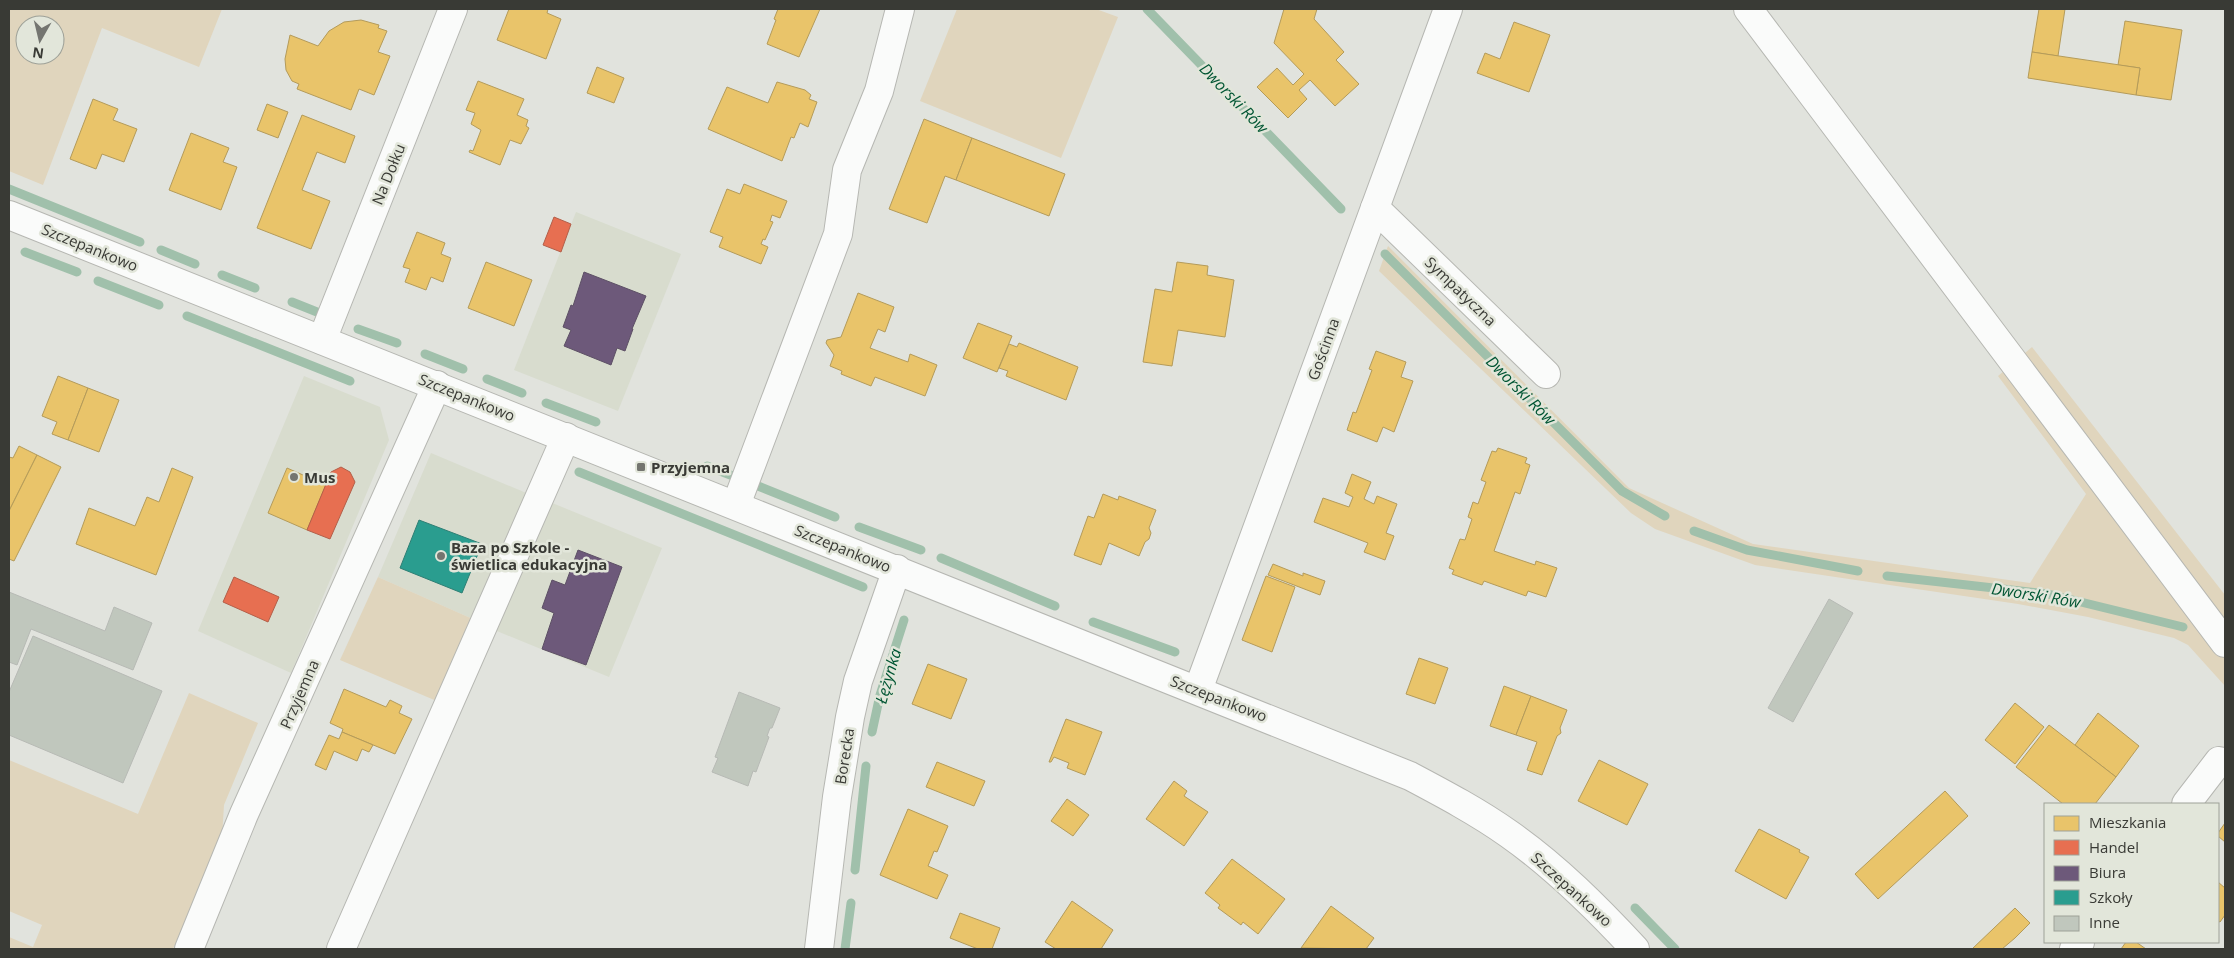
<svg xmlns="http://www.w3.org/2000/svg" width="2234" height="958" font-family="'Open Sans',sans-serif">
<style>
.built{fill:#d8dcce}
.green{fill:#e0d5bd;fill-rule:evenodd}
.homes{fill:#e9c46a;stroke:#b49b5a}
.shops{fill:#e76f51;stroke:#b35f49}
.offices{fill:#6d597a;stroke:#5d5065}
.schools{fill:#2a9d8f;stroke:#2e7f74}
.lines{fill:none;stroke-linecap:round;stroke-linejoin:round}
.stream{stroke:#a0c0ab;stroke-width:9}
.building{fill:#c0c7bd;stroke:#b7bab5}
.minor-casing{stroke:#b6b7b2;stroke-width:30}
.minor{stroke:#fafbfa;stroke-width:28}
.poi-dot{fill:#747570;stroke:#e2e6da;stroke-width:2}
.labels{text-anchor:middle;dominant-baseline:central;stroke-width:5;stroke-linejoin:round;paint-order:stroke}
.street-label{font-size:15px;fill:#393a35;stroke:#e2e6da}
.poi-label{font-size:15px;font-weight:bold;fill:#393a35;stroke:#e2e6da;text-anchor:start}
.water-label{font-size:16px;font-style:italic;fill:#015533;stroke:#e2e6da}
</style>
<rect width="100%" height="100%" fill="#e1e3dd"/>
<g class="built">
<polygon points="576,212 681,254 618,411 514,370"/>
<polygon points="304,376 380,407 389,440 291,673 198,631"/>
<polygon points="431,453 531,495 475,620 378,577"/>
<polygon points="545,500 662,548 609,677 492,629"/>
</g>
<g class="green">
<path d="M9 9H222L199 67 102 28 43 185 9 171ZM25 25H55V55H25Z"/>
<polygon points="957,9 1096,9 1118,17 1061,158 920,101"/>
<polygon points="1388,246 1629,488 1753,544 2030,583 2086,494 1998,376 2032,347 2225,595 2225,686 2188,645 2174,638 2088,617 2018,604 1755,565 1655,529 1631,513 1379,271"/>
<polygon points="378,577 475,620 439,702 340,660"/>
<polygon points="189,693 258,723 224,805 222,837 173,949 9,949 9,937 33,947 42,925 9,911 9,760 138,814"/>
</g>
<g class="homes">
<polygon points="509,9 548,9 547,13 561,19 546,59 497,40"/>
<polygon points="778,9 820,9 799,57 767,44 776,20 774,19"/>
<polygon points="1284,9 1317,9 1314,19 1344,52 1336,60 1359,84 1335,106 1310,80 1299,90 1307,99 1288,118 1257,87 1277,68 1293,85 1304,74 1274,43"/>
<polygon points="2039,9 2065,9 2058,56 2032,52"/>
<polygon points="361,20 379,25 378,28 387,31 378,52 390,56 374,95 359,89 351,110 297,89 299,84 292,81 286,70 285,59 290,35 318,46 329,31 344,22"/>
<polygon points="2125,21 2182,30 2171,100 2136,95 2140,68 2118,65"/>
<polygon points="1514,22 1550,35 1529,92 1477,73 1485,53 1500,59"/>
<polygon points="2032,52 2140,68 2136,95 2028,78"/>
<polygon points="597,67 624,78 614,103 587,93"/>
<polygon points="478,81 524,99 517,115 528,120 526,126 529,128 521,144 510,140 500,165 469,152 470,150 473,151 481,130 471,124 475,113 466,110"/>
<polygon points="777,82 805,90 811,95 809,99 817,102 808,127 800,123 794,138 791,137 782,161 708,129 727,87 768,103"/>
<polygon points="93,99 118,109 113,120 137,129 124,162 102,154 96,169 70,159"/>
<polygon points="267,104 288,112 278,138 257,130"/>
<polygon points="302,115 355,136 345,163 317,152 302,190 330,201 311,249 257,228"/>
<polygon points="924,119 972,138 956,180 945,176 927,223 889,209"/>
<polygon points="191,133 229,148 223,162 237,167 221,210 169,190"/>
<polygon points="972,138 1065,174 1049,216 956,180"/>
<polygon points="744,184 787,201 780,218 772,215 770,221 773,222 765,240 763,239 761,244 768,247 761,264 719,247 723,237 710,232 727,189 740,194"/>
<polygon points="417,232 445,243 441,254 451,258 443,282 431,277 426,290 405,282 410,269 403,267"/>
<polygon points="486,262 532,280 514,326 468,308"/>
<polygon points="1177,262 1208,266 1207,275 1234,280 1225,337 1178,330 1172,366 1143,362 1155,289 1172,292"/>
<polygon points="858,293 894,307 885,332 878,329 870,348 908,362 910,354 937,365 925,396 875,377 871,386 841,374 842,371 830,366 834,355 826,343 827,340 841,337"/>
<polygon points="978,323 1012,336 997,372 963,358"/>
<polygon points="1019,343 1078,367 1066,400 1006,376 1008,371 999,368 1009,344 1017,347"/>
<polygon points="1376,351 1406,362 1401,377 1413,381 1394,432 1383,427 1377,442 1347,430 1353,412 1356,413 1372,370 1369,369"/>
<polygon points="58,376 88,388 68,440 52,434 57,422 42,416"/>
<polygon points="88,388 119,400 99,452 68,440"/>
<polygon points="19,446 37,455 9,511 9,457 13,458"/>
<polygon points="1498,448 1527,458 1525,463 1530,465 1520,494 1515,492 1494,551 1535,565 1536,561 1557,568 1546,597 1528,591 1526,596 1484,581 1482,585 1452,574 1454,570 1449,568 1460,539 1465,540 1472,519 1468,517 1473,502 1478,504 1486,482 1481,480 1492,451 1496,452"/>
<polygon points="37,455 61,467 14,561 9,559 9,511"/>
<polygon points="172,468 193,477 156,575 76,544 89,508 135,526 147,497 159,502"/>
<polygon points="287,468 326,485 307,530 268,513"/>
<polygon points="1352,474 1371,482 1364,499 1374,504 1377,496 1397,504 1386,533 1394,536 1385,560 1364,552 1368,543 1314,522 1323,498 1349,507 1353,497 1345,493"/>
<polygon points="1103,494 1118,500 1119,496 1156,510 1149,528 1151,533 1149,539 1145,542 1139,556 1109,543 1101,565 1074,555 1088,516 1094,518"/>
<polygon points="1273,564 1303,576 1303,573 1325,581 1320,595 1268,575"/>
<polygon points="1266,576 1295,587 1272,652 1242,640"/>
<polygon points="1419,658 1448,668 1435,704 1406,694"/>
<polygon points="928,664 967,679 951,719 912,704"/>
<polygon points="1504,686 1531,696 1516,735 1490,726"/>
<polygon points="344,689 386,707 390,700 402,706 399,713 412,719 395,754 342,732 343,729 330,723"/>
<polygon points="1531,696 1567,710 1560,728 1561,733 1557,736 1542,775 1527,770 1537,742 1516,735"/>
<polygon points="2015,703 2044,727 2015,764 1985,740"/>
<polygon points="2098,713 2139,746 2116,777 2075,745"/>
<polygon points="1066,719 1102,732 1085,775 1067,768 1069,763 1054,757 1051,762 1049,762"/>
<polygon points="2049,725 2116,777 2095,804 2063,804 2016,767"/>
<polygon points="342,732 373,745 369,752 362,749 357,761 334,751 326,770 315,765 329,735 339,739"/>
<polygon points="1599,760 1648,784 1627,825 1578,801"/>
<polygon points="937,762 985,781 974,806 926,787"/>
<polygon points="1174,781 1187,791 1184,796 1208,812 1184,846 1146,819"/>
<polygon points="1945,791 1968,816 1878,899 1855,874"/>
<polygon points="1067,799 1089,815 1073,836 1051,821"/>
<polygon points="908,809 948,826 937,852 934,851 928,866 948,875 937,899 880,875"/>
<polygon points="2225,823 2225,842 2218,836 2218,833"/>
<polygon points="1759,829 1800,850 1799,852 1809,857 1786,899 1735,871"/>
<polygon points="1232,859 1285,899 1258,934 1243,922 1241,925 1218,908 1220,905 1205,893"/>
<polygon points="2218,882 2225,888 2225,915 2220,922 2218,921"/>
<polygon points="1072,901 1113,930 1101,949 1056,949 1045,942"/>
<polygon points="1331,906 1374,938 1366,949 1301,948"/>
<polygon points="2015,908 2030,923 2015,938 2002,949 1972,949"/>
<polygon points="960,913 1000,928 992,949 978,949 950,938"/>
<polygon points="2126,942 2136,942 2146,949 2121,949"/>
</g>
<g class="shops">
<polygon points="554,217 571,224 561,252 543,245"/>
<polygon points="341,467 350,472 355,482 330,539 307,530 331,472"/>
<polygon points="234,577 279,597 268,622 223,602"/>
</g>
<g class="offices">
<polygon points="584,272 646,296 632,329 633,329 625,351 617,348 611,365 564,346 571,330 563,327 571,305 573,306"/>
<polygon points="578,550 622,567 586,665 542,649 554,613 542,608 552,580 565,585"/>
</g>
<polygon class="schools" points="419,520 482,544 462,593 400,568"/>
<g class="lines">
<g class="stream">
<polyline points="1147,9 1341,209"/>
<polyline points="9,189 140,242"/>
<polyline points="161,250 195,264"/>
<polyline points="25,252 77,272"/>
<polyline points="1385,254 1622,491 1665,516"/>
<polyline points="222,275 255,288"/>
<polyline points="98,281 159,305"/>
<polyline points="292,302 322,314"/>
<polyline points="187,316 350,381"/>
<polyline points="358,329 397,343"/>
<polyline points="425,354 463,369"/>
<polyline points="487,379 522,393"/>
<polyline points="546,403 596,422"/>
<polyline points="707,466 733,476"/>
<polyline points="579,472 863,587"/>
<polyline points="758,486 835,517"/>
<polyline points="859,527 921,550"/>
<polyline points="1694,531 1747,550 1858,571"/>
<polyline points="941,558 1055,606"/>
<polyline points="1887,576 2048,594 2183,627"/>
<polyline points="1093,622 1175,652"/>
<polyline points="872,732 880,695 904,620"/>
<polyline points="855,870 866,766"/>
<polyline points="1635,908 1675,949"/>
<polyline points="845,949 851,903"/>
</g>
</g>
<g class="building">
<polygon points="9,592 105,631 114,607 152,623 133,670 31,629 17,665 9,662"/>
<polygon points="1829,599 1853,613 1793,722 1768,708"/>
<polygon points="33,636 162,691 123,783 9,735 9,692"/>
<polygon points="739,692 780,708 772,728 770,728 767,736 769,737 756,772 753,771 748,786 712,772 718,758 715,757"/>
</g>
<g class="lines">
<g class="minor-casing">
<g id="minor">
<polyline points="1748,9 2225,643"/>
<polyline points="1375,208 1546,374"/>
<path d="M9 215 1410 776C1444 794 1478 812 1509 834 1556 867 1597 908 1635 949"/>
<polyline points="322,340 453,9"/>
<polyline points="736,505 838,234 847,170 879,91 900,9"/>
<polyline points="1198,690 1448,9"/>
<polyline points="2186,804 2219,761"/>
<polyline points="189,949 244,814 437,385"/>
<polyline points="341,949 566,437"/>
<polyline points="819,949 837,797 850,717 858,681 897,569"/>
<polyline points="2074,949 2080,942"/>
</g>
</g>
<use href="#minor" class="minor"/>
</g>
<g class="poi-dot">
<rect x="636" y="462" width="10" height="10" rx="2.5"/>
<circle cx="294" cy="477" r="5"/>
<circle cx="441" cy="556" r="5"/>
</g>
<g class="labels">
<g class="street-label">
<text transform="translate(388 174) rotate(-68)">Na Dołku</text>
<text transform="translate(90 247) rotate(22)">Szczepankowo</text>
<text transform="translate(1461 291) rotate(44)">Sympatyczna</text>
<text transform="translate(1323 349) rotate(-70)">Gościnna</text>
<text transform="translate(467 397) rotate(22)">Szczepankowo</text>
<text transform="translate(843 548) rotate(22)">Szczepankowo</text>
<text transform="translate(299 694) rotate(-66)">Przyjemna</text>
<text transform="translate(1219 698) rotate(21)">Szczepankowo</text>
<text transform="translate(844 756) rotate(-81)">Borecka</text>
<text transform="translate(1572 889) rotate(42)">Szczepankowo</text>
</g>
<g class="poi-label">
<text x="651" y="467">Przyjemna</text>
<text x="304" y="477">Mus</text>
<text x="451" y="547">Baza po Szkole -<tspan x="451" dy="17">świetlica edukacyjna</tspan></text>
</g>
<g class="water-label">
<text transform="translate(1234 98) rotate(46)">Dworski Rów</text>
<text transform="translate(1521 390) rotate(45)">Dworski Rów</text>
<text transform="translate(2036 595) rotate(9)">Dworski Rów</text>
<text transform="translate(888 676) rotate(-74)">Łężynka</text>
</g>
</g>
<rect width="2234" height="958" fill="none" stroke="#393a35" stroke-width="20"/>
<rect x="2044" y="803" width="175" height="140" fill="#e2e6da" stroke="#9ea198"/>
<rect x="2054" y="816" width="25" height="15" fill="#e9c46a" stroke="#9ea198"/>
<text x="2089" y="828" font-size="15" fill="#393a35">Mieszkania</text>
<rect x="2054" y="840" width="25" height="15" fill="#e76f51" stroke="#9ea198"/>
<text x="2089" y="853" font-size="15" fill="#393a35">Handel</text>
<rect x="2054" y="866" width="25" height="15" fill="#6d597a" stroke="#9ea198"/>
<text x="2089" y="878" font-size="15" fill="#393a35">Biura</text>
<rect x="2054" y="890" width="25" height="15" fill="#2a9d8f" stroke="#9ea198"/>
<text x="2089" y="903" font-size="15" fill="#393a35">Szkoły</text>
<rect x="2054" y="916" width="25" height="15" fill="#c0c7bd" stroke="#9ea198"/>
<text x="2089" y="928" font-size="15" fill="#393a35">Inne</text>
<g transform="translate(40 40) rotate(188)"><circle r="24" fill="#e2e6da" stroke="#9ea198"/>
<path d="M0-4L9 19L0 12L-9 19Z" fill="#747570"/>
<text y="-8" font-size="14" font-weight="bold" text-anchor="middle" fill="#393a35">N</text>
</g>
</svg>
